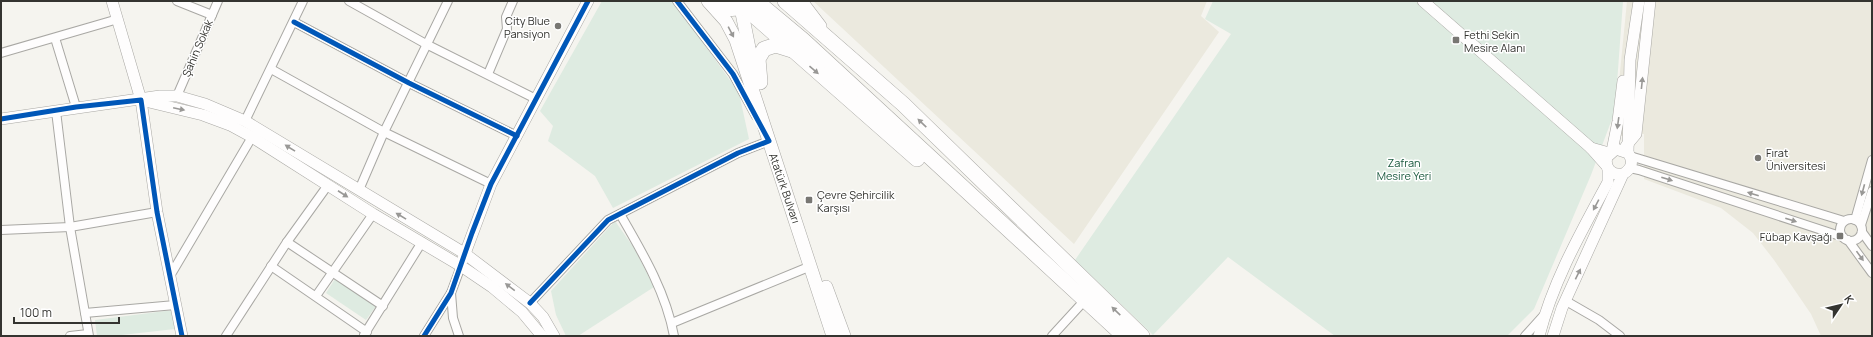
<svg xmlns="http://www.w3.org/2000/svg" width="1873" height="337" font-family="Manrope,sans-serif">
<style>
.built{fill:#ebe9de}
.green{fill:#deebe1}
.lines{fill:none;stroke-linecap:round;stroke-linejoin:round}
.street-casing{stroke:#a9a8a4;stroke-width:10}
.secondary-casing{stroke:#a9a8a4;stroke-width:12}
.primary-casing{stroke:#a9a8a4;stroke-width:14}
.highway-casing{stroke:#a9a8a4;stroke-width:16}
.street{stroke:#fefdfd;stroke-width:8}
.secondary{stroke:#fefdfd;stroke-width:11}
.primary{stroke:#fefdfd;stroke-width:13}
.highway{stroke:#fefdfd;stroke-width:15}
.cycleway-casing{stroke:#fff;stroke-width:8}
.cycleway{stroke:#0057b8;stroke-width:5}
.oneway{fill:#999896}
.poi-dot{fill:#787773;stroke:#fff;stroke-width:1.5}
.labels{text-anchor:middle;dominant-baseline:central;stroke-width:3;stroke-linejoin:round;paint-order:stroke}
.poi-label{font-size:11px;fill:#343430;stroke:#fff;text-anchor:start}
.street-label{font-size:11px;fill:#343430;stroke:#fff}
.park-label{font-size:11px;fill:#1b5a3f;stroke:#fff}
</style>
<rect width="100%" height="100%" fill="#f5f4ef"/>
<g class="built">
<polygon points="813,1 1207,1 1201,16 1219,32 1074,244"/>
<polygon points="1627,1 1872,1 1872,336 1821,336 1811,314 1774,260 1753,233 1721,208 1644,179 1644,134 1610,137 1619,82"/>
</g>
<g class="green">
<polygon points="602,1 671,1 699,37 739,93 749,139 613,208 595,176 548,141 553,126 540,111"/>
<polygon points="1213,1 1623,1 1615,111 1591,175 1534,309 1507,336 1335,336 1228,257 1153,335 1075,260 1231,34 1205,19"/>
<polygon points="615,221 634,248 654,287 578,336 566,336 556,315 551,291"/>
<polygon points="335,279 376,306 366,320 326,293"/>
<polygon points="173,310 175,329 113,336 97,336 95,320"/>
</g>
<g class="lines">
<g class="street-casing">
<g id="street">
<polyline points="177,1 212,15"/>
<polyline points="349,1 426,44 536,99"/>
<polyline points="677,1 733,74 756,116"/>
<polyline points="294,22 409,83 517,136"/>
<polyline points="55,38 76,107"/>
<polyline points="1,53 118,19"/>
<polyline points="271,69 384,132 491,184"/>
<polyline points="488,74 507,29 506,17 513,1"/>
<polyline points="177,96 218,1"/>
<polyline points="56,111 70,227 89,336"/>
<polyline points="245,121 303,1"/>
<polyline points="1630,156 1844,221"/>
<polyline points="1630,168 1639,170 1843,237"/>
<polyline points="359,190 384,132 448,1"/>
<path d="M620 214C642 252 666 292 674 336"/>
<circle cx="1851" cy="230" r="11"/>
<polyline points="1855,220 1872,160"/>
<polyline points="1861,225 1872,191"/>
<polyline points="1,230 70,227 157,212"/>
<polyline points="1862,232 1872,246"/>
<polyline points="1848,240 1872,273"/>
<polyline points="287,242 383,306"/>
<polyline points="271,266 367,332"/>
<polyline points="170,276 252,137"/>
<polyline points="451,293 453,318 459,336"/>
<polyline points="316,296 373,214"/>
<polyline points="1566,301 1599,320 1620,336"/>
<polyline points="530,303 608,220 738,153 769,141 767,137"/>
<polyline points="85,313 175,305"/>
<polyline points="672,323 811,266"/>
<polyline points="364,335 422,242"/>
<polyline points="70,336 88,334"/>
<polyline points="226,336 287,242 328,185"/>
<polyline points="424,336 451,293 461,266"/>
<polyline points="1052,336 1085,300"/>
<polyline points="1525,336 1544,315"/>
</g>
</g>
<g class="secondary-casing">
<g id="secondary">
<polyline points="112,1 141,100 157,212 182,336"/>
<polyline points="802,1 821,26"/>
<polyline points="1423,1 1591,148"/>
<polyline points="145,101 203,115 230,125 252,137 373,214 461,266 492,287 522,312 542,336"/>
<polyline points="1,119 160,96 177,96 205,104 245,121 464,253 530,303 543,317 554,336"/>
<polyline points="1626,146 1636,134 1650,1"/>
<polyline points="1612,151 1618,121 1623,81"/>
<polyline points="1628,153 1630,60 1639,1"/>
<polyline points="1606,165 1591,148 1609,153"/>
<polyline points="463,259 491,184 588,1"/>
<path d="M1539 336C1553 281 1581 232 1608 182V169"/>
<path d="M1553 336 1562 308 1623 174C1632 169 1634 161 1628 153L1616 149 1607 157C1604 168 1612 176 1623 174"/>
</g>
</g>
<g class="primary-casing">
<g id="primary">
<polyline points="708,1 726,21 736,40 833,336"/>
<polyline points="741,8 749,48 756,72"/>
<polyline points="826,287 844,336"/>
</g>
</g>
<g class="highway-casing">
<g id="highway">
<path d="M710 1C724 9 737 13 749 1"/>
<polyline points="785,1 903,104 1142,336"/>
<polyline points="761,5 803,40 1124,336"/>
<polyline points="743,6 917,159"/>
<polyline points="760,82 758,59 764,49 776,45 792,50"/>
</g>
</g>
<use href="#street" class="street"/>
<use href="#secondary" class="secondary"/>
<use href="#primary" class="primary"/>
<use href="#highway" class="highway"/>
<g class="cycleway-casing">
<g id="cycleway">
<polyline points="294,22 409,83 517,136"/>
<polyline points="1,119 76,107 141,100 157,212 182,336"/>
<polyline points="530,303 608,220 738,153 769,141 733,74 677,1"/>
<polyline points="424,336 451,293 472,233 491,184 588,1"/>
</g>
</g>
<use href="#cycleway" class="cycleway"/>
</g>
<defs><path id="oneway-solid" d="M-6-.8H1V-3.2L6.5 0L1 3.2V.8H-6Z"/></defs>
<g class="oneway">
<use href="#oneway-solid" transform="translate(731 32) rotate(62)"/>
<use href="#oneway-solid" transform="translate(814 70) rotate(41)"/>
<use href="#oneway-solid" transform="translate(1642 83) rotate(-84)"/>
<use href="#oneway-solid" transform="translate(179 109) rotate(12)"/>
<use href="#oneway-solid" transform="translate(922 123) rotate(-136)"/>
<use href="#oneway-solid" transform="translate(1618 123) rotate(98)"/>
<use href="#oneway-solid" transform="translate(290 148) rotate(-148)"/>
<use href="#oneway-solid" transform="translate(1667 179) rotate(18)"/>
<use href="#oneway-solid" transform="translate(1863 190) rotate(105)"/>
<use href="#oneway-solid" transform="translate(343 194) rotate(33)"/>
<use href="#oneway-solid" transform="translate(1753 194) rotate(-163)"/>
<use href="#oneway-solid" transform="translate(1596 205) rotate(118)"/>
<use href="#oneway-solid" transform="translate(401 216) rotate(-149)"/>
<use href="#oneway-solid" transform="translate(1791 220) rotate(18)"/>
<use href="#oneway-solid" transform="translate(1860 256) rotate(54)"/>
<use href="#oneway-solid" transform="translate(1578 274) rotate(-64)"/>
<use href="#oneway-solid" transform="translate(510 287) rotate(-143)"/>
<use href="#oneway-solid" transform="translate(1116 311) rotate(-136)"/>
</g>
<g class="poi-dot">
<circle cx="558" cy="26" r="4"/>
<rect x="1452" y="36" width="8" height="8" rx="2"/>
<circle cx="1758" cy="158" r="4"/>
<rect x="805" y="196" width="8" height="8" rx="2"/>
<rect x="1836" y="232" width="8" height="8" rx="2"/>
</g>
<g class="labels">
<g class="poi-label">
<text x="550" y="20" text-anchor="end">City Blue<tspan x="550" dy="13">Pansiyon</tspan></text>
<text x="1464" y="34">Fethi Sekin<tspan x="1464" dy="13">Mesire Alanı</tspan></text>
<text x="1766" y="152">Fırat<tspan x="1766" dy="13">Üniversitesi</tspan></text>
<text x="817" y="194">Çevre Şehircilik<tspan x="817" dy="13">Karşısı</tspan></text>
<text x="1832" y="236" text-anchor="end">Fübap Kavşağı</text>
</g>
<g class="street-label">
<text transform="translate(197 48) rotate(-67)">Şahin Sokak</text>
<text transform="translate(785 188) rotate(71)">Atatürk Bulvarı</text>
</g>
<g class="park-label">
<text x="1404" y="162">Zafran<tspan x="1404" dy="13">Mesire Yeri</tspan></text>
</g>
</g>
<rect width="1873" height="337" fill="none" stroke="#343430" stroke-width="4"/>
<g transform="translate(1841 305) rotate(55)" stroke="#ffffff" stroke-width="3" paint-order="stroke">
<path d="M0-3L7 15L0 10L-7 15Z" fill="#343430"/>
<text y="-6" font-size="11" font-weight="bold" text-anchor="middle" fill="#343430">K</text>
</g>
<path d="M14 317v6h105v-6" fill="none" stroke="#343430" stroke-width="2"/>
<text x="20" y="317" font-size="12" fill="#343430" stroke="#ffffff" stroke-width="3" paint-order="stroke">100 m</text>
</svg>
